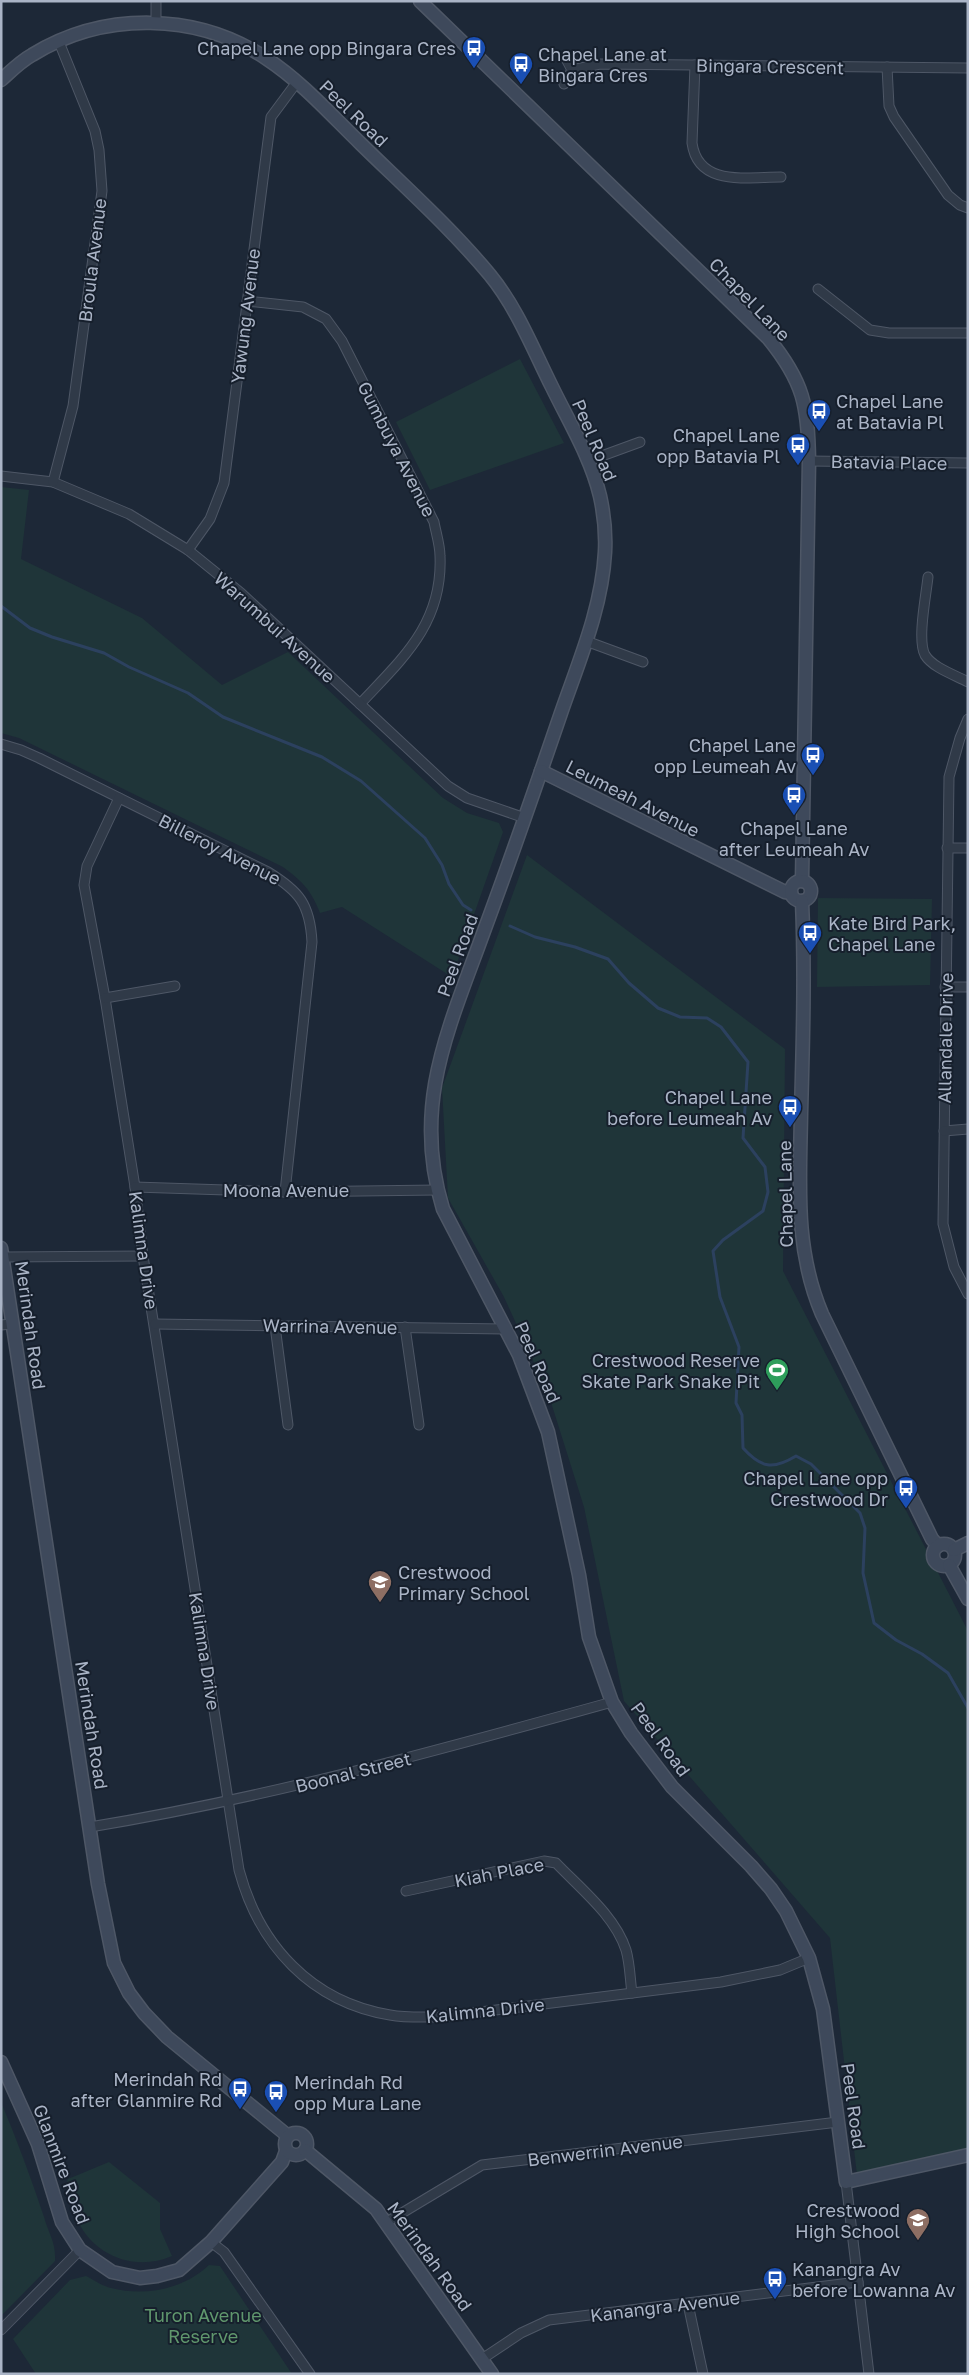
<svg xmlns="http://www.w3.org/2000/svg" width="969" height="2375" font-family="'Golos Text',sans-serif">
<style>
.green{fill:#1f3539}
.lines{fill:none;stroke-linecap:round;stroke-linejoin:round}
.stream{stroke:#2c415f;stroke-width:3}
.street-casing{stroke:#4e5766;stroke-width:11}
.secondary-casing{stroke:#4e5766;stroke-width:15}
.street{stroke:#303a48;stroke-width:9}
.secondary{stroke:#3e495b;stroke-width:12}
.labels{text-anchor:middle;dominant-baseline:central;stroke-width:4;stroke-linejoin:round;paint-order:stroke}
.poi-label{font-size:18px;fill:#aab4c6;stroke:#161f2c;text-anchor:end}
.street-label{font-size:18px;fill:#aab4c6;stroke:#161f2c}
.park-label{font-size:18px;fill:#60976d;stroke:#161f2c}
</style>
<rect width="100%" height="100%" fill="#1d2837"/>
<g class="green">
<polygon points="520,359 564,443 430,490 396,422"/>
<path d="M1 487 29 490 21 559 142 618 222 685 288 652 443 798 467 813 499 823 503 832 452 977 342 907 320 913C311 890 303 882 283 867L19 738 1 733Z"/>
<polygon points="527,855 785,1049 783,1271 968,1631 968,2148 857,2175 830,1938 624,1701 584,1507 549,1396 504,1297 448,1198 442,1088"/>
<polygon points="818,898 932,899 930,985 817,987"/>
<path d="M1 2102C17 2140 31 2178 44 2217 49 2235 56 2242 55 2261L1 2316Z"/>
<path d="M109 2162 160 2203V2229L172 2256C135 2272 92 2256 76 2217 72 2206 69 2195 66 2184L68 2179Z"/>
<path d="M209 2265 220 2266 292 2374H36L13 2339 70 2280 86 2276C94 2280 102 2286 111 2288 145 2297 184 2289 209 2265Z"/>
</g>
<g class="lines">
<g class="stream">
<polyline points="1,606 30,628 52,637 104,653 129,667 188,693 223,717 322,757 361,781 425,838 442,865 449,884 463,905 471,910"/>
<path d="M510 926 535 937 575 947 608 959 629 983 658 1008 680 1017 707 1018 721 1027 748 1062 743 1138 765 1167 768 1192 763 1211 723 1240 713 1251 720 1297 739 1347 736 1403 742 1415 743 1448C761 1468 773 1470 796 1456L811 1464 860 1513 865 1528 863 1573 874 1623 896 1640 922 1654 948 1673 968 1708"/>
</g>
<g class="street-casing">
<g id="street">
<polyline points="156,21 156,1"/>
<polyline points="565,57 572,70"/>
<path d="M695 65 692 143C698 187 747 177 781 177"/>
<polyline points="887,67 889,106 894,117 948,195 960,205 968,208"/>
<polyline points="564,84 572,70 600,64 968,68"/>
<polyline points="818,289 870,330 889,333 968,333"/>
<path d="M247 301 303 307 326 319 342 341 434 522C436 533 440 545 440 556 443 624 402 659 360 704"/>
<polyline points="588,461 640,442"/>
<polyline points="809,461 968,463"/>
<polyline points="1,476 53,482 129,514 188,550 241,593 448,786 467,798 525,818"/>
<polyline points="53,482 73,406 102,191 99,150 95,131 59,42"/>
<polyline points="188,550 210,519 224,483 271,117 297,82"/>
<path d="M928 577C926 596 917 640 925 655 933 668 955 675 968 682"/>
<polyline points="586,641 643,662"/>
<polyline points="968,719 960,738 949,777 943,1224 954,1267 968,1294"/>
<path d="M1 744 21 750 39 758 268 872C299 891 310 904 312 942L285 1192"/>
<path d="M119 798 87 866 84 885 105 998 135 1187 143 1256 239 1870C259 1945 311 2002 390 2015 406 2018 423 2017 440 2017L721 1982 780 1970 809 1958"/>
<polyline points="947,848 968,848"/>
<polyline points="945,987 968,987"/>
<polyline points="105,998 175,986"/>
<polyline points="944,1131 968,1129"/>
<polyline points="135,1187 285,1192 437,1190"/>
<polyline points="3,1257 143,1256"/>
<polyline points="155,1324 505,1329"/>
<polyline points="1,1325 12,1324"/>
<polyline points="275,1326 288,1425"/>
<polyline points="405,1327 419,1425"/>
<path d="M90 1827C267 1798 439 1750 612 1702"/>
<path d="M406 1891 544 1861 556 1863C581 1889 615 1916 626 1950 630 1964 630 1979 632 1993"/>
<polyline points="846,2182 869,2374"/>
<polyline points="387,2222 482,2165 838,2122"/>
<polyline points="211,2242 224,2252 310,2374"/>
<polyline points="688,2304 703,2374"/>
<polyline points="1,2330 80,2250"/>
<polyline points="482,2359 521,2333 549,2320 858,2282"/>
</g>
</g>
<g class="secondary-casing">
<g id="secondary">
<path d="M420 1 768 338C804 382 808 406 809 461L802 881"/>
<path d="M1 80C11 71 21 61 32 55 104 11 197 12 267 59 302 82 331 115 361 144 405 187 451 228 490 275 517 308 533 349 552 387 569 422 591 458 600 496 604 514 606 534 605 552 602 608 579 661 561 713 536 786 511 859 484 931 449 1028 411 1105 443 1209L519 1355 548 1432 579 1575 589 1637 612 1702 631 1733 672 1787 751 1866 771 1889 786 1911 809 1958 823 2009 846 2182 968 2155"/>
<polyline points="541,771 785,892 791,893"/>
<circle cx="801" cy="891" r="10"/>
<path d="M802 901C805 971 803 1042 801 1113 800 1184 794 1248 822 1314L932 1539 938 1546"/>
<polyline points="1,1248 98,1884 114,1963 129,1993 144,2013 167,2037 288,2136"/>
<circle cx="944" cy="1555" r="11"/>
<polyline points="954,1550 968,1543"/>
<polyline points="949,1565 968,1599"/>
<polyline points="1,2062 38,2144 62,2222 80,2250 112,2272 140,2278 157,2276 179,2270 211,2242 282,2162 286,2151"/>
<circle cx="296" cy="2144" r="11"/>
<polyline points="305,2150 376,2209 492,2374"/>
</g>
</g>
<use href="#street" class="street"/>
<use href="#secondary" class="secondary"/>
</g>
<defs>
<g id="bus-pin" transform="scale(1.25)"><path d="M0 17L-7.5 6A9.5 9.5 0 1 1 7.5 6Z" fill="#1a4fb4" stroke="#161f2c"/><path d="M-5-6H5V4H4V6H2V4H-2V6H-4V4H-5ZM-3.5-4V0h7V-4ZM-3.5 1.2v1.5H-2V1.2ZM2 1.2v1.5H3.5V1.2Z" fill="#fff"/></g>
<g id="stadium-pin" transform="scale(1.25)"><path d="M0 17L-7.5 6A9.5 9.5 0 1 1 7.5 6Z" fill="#2e9e5b" stroke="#161f2c"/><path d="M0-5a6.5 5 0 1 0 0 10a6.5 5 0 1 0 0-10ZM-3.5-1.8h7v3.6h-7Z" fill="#fff"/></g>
<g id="school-pin" transform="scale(1.25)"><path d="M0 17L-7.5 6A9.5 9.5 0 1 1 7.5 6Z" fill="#8d6e63" stroke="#161f2c"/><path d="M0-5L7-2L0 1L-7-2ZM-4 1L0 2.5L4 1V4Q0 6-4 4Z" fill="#fff"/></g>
</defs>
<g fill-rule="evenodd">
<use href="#bus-pin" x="474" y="48"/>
<use href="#bus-pin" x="521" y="64"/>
<use href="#bus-pin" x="819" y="411"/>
<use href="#bus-pin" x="798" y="445"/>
<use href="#bus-pin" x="813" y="755"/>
<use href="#bus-pin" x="794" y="795"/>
<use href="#bus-pin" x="810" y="933"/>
<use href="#bus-pin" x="790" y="1107"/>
<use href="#stadium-pin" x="777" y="1370"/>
<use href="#bus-pin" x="906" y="1488"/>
<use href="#school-pin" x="380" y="1582"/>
<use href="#bus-pin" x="240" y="2089"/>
<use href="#bus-pin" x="276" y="2092"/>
<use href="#school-pin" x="918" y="2220"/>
<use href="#bus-pin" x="775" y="2279"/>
</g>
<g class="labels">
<g class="poi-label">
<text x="456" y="48">Chapel Lane opp Bingara Cres</text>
<text x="538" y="54" text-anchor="start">Chapel Lane at<tspan x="538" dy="21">Bingara Cres</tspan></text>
<text x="836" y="401" text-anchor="start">Chapel Lane<tspan x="836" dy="21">at Batavia Pl</tspan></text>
<text x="780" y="435">Chapel Lane<tspan x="780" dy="21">opp Batavia Pl</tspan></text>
<text x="796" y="745">Chapel Lane<tspan x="796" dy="21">opp Leumeah Av</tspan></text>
<text x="794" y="828" text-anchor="middle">Chapel Lane<tspan x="794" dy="21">after Leumeah Av</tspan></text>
<text x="828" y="923" text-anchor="start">Kate Bird Park,<tspan x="828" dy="21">Chapel Lane</tspan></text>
<text x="772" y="1097">Chapel Lane<tspan x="772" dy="21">before Leumeah Av</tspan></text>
<text x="760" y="1360">Crestwood Reserve<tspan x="760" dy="21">Skate Park Snake Pit</tspan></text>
<text x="888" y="1478">Chapel Lane opp<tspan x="888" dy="21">Crestwood Dr</tspan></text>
<text x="398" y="1572" text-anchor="start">Crestwood<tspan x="398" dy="21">Primary School</tspan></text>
<text x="222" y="2079">Merindah Rd<tspan x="222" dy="21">after Glanmire Rd</tspan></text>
<text x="294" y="2082" text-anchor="start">Merindah Rd<tspan x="294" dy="21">opp Mura Lane</tspan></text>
<text x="900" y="2210">Crestwood<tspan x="900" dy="21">High School</tspan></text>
<text x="792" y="2269" text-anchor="start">Kanangra Av<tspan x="792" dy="21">before Lowanna Av</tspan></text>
</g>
<g class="street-label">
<text transform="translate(770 66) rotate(1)">Bingara Crescent</text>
<text transform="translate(354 113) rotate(44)">Peel Road</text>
<text transform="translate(92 260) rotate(-83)">Broula Avenue</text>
<text transform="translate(750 299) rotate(46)">Chapel Lane</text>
<text transform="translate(245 316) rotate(-83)">Yawung Avenue</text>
<text transform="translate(595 440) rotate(67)">Peel Road</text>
<text transform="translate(397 449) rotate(63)">Gumbuya Avenue</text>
<text transform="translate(889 462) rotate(1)">Batavia Place</text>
<text transform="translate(275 627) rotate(42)">Warumbui Avenue</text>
<text transform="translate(633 798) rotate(27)">Leumeah Avenue</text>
<text transform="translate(220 849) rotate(27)">Billeroy Avenue</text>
<text transform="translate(457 955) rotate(-70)">Peel Road</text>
<text transform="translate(945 1038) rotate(-89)">Allandale Drive</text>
<text x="286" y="1190">Moona Avenue</text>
<text transform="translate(785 1194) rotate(-91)">Chapel Lane</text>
<text transform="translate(144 1250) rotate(82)">Kalimna Drive</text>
<text transform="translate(31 1325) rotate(82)">Merindah Road</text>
<text transform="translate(330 1326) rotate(1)">Warrina Avenue</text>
<text transform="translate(538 1362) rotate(66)">Peel Road</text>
<text transform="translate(205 1651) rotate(81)">Kalimna Drive</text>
<text transform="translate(92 1725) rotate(81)">Merindah Road</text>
<text transform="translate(661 1739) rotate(54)">Peel Road</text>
<text transform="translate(353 1772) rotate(-14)">Boonal Street</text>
<text transform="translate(499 1872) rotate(-11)">Kiah Place</text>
<text transform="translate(485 2010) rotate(-6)">Kalimna Drive</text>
<text transform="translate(854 2106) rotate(82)">Peel Road</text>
<text transform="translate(605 2150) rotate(-7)">Benwerrin Avenue</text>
<text transform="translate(62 2164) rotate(69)">Glanmire Road</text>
<text transform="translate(430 2256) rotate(54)">Merindah Road</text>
<text transform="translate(665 2306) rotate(-7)">Kanangra Avenue</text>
</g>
<g class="park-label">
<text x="203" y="2315">Turon Avenue<tspan x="203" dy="21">Reserve</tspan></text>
</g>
</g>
<rect width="969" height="2375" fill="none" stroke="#aab4c6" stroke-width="5"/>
</svg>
